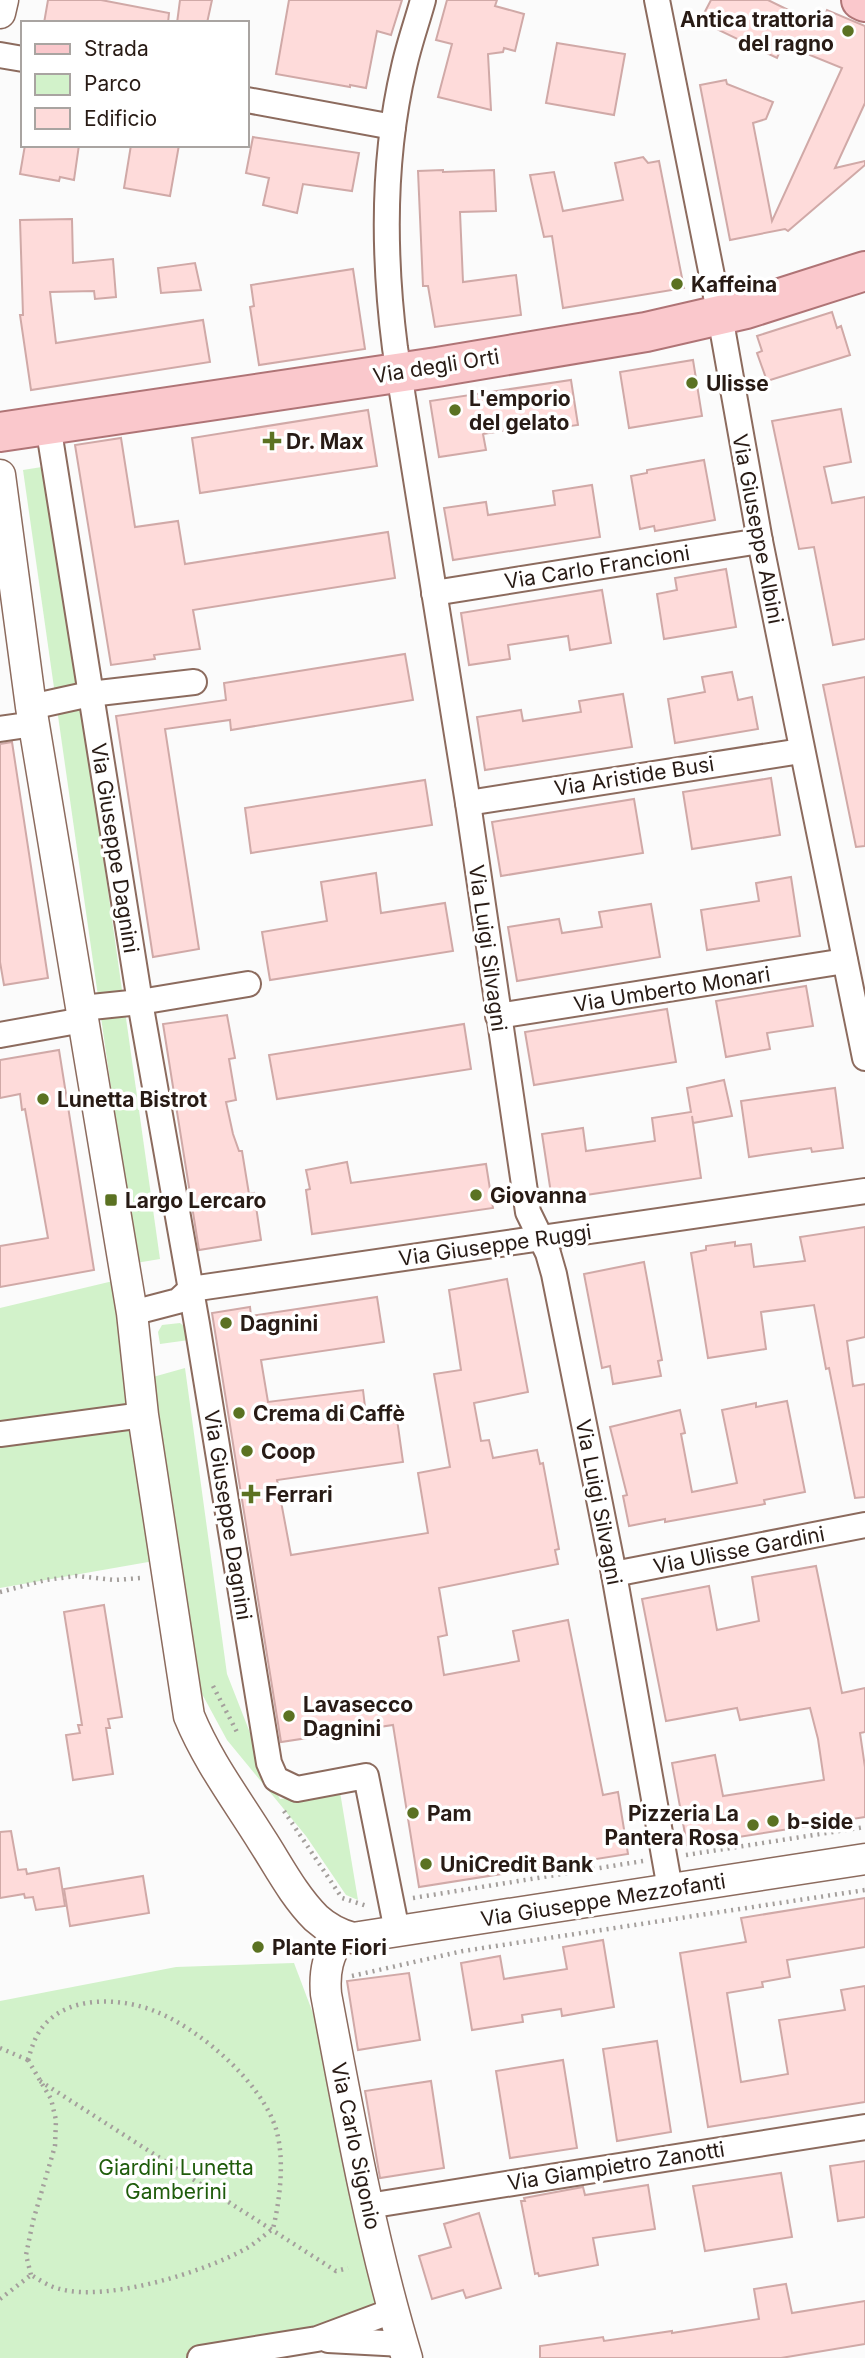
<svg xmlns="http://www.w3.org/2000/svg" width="865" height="2358" font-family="Inter,sans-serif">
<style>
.green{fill:#d2f2ca}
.building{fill:#fedbda;stroke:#d0a9a7;stroke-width:2}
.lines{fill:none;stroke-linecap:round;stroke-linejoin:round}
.minor-casing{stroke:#8c6b5e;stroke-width:28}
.tertiary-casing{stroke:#8c6b5e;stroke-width:33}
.primary-casing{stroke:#af7476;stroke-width:42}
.path{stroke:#a49f9c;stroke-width:4.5;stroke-dasharray:2 5;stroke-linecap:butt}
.minor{stroke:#fff;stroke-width:24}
.tertiary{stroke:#fff;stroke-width:30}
.primary{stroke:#fac8cc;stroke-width:38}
.poi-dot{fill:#5b7222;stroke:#fff;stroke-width:2.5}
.labels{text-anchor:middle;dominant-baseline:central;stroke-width:7;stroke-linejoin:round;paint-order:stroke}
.poi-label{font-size:21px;font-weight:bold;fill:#281b15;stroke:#fff;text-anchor:start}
.street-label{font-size:21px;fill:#281b15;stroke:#fff}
.park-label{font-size:21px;fill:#1f5c0b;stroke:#fff}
</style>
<rect width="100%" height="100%" fill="#fbfbfb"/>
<g class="green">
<polygon points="48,466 160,1259 136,1263 23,470"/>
<polygon points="113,1281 154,1561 0,1588 0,1308"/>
<polygon points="180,1323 185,1327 189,1340 160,1344 158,1332 162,1325"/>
<polygon points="185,1368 227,1674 266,1774 280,1799 340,1792 358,1900 346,1895 306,1836 227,1740 201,1692 153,1377"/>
<polygon points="294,1963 328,2053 390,2337 255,2358 0,2358 0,2001 176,1967"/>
</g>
<g class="building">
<polygon points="48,0 101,0 169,13 168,23 44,23"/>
<polygon points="180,0 212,0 207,23 177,23"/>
<polygon points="289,0 402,0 391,35 377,31 366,88 350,85 350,87 276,74"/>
<polygon points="447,0 497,0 495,6 524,14 515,51 504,48 503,52 488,54 491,110 438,97 452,44 436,40"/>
<polygon points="711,0 768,0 821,26 827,10 865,26 865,103 835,168 865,161 865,165 788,231 785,229 730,240 700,85 726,80 727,84 773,102 766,119 753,123 772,221 842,68 783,44 777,58 700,21"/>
<polygon points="557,43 625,54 614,115 546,103"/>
<polygon points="253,137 359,153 352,191 303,184 297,213 263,205 269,178 246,173"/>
<polygon points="25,145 79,145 74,180 60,177 59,181 20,174"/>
<polygon points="131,145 179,145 170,196 124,188"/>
<polygon points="643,157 648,163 659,161 684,288 563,308 552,236 544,237 530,175 554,172 563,211 623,200 615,163"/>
<polygon points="443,170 443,172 494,170 496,211 460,212 463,282 516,275 521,315 435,327 428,286 423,286 418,171"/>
<polygon points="72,219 73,263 113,259 116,297 95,299 94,291 50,292 56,343 203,320 210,362 31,390 20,315 23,315 20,220"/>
<polygon points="195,263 201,290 161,293 158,268"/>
<polygon points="353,269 365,349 259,365 250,307 254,306 251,285"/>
<polygon points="832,312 837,328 841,326 850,355 767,381 757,353 762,351 757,336"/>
<polygon points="693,360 702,416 629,428 620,372"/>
<polygon points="571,380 578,425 549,429 548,424 483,434 486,450 439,457 430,401"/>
<polygon points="841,409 851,462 824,467 832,503 865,497 865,639 833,645 814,547 799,549 772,421"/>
<polygon points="368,410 377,466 200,493 192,438"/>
<polygon points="121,438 135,527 178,521 185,564 388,532 395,578 193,610 200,649 154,655 155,659 111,665 75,445"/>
<polygon points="704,460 715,520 655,531 654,526 640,529 631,476 647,473 647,470"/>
<polygon points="592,485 600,537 453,560 444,508 486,502 488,515 555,505 553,491"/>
<polygon points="726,569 736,627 664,639 657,594 677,590 675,578"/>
<polygon points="602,590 611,643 570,650 568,636 508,645 510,659 469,665 461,613"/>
<polygon points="405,654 413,700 231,730 230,720 165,729 199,949 153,957 116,716 226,700 224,683"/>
<polygon points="732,672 738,700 752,697 758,729 675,743 668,699 705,692 702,677"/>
<polygon points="865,677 865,846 856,847 823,685"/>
<polygon points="623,694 632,747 485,770 477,717 521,710 523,721 581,712 579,701"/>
<polygon points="12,742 48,978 4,985 0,962 0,744"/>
<polygon points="771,778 780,835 692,849 683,792"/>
<polygon points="425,780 432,825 251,853 245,808"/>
<polygon points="634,799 643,853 501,876 492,822"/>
<polygon points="376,873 381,913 445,903 453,951 270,980 262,932 327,921 321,882"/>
<polygon points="791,877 800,936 707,950 701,910 759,901 756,883"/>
<polygon points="651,904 660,957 517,981 508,927 559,919 562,933 602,927 599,912"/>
<polygon points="806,986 813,1026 767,1033 770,1049 726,1057 716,1001"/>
<polygon points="667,1009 676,1062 534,1085 525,1032"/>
<polygon points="227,1015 235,1058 229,1059 236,1100 226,1102 233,1134 239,1151 242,1151 249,1194 254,1193 261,1240 199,1250 163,1024"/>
<polygon points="464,1024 471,1069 277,1099 269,1055"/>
<polygon points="59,1050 94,1270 0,1287 0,1246 48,1238 25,1109 22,1110 20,1094 0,1098 0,1060"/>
<polygon points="724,1080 732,1116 693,1123 692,1116 701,1178 552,1200 542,1134 583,1128 586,1151 655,1141 652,1118 691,1112 687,1088"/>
<polygon points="835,1088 843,1148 812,1152 811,1148 749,1157 741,1101"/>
<polygon points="347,1162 351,1183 486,1164 493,1208 312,1234 306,1190 310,1189 306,1170"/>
<polygon points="865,1227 865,1337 847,1341 853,1386 865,1384 865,1497 855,1498 829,1368 826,1369 814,1305 761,1312 766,1349 708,1358 691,1253 706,1250 706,1246 735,1242 735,1246 751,1244 754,1267 805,1261 800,1237"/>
<polygon points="644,1262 662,1360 658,1361 661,1376 613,1384 610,1366 602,1368 584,1274"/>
<polygon points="507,1279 528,1392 474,1403 481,1441 489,1440 493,1458 537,1450 540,1464 543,1463 559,1549 555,1550 558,1564 439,1588 447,1635 438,1637 444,1675 519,1661 513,1631 568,1620 603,1795 618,1792 628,1854 419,1887 393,1725 281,1742 212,1313 250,1307 251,1316 377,1297 384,1342 261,1360 268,1402 363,1390 367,1423 397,1419 403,1462 277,1480 291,1555 428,1533 418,1473 450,1467 434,1374 461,1370 449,1290"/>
<polygon points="787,1401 805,1492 764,1500 765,1504 665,1522 665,1519 629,1526 623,1496 627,1495 610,1427 680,1410 685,1433 681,1434 692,1492 737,1483 722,1410 756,1403 756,1407"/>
<polygon points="816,1566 842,1693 865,1688 865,1732 860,1733 865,1767 865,1817 687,1845 672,1763 715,1755 723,1796 824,1780 818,1739 810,1708 740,1720 737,1708 666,1721 642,1599 709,1586 717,1630 759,1621 752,1577"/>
<polygon points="104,1605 122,1717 108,1719 110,1728 106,1728 113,1774 73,1780 66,1735 80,1733 78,1725 82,1725 64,1612"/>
<polygon points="11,1831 18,1870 26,1869 27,1874 59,1868 65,1906 36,1910 33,1897 25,1898 24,1894 0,1898 0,1832"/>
<polygon points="143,1876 149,1913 70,1926 64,1889"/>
<polygon points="865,1898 865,1947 787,1960 790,1977 762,1982 763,1987 727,1993 741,2082 788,2074 779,2020 845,2010 841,1990 865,1986 865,2102 708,2127 680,1953 746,1942 741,1918"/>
<polygon points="603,1940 614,2007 562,2016 561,2009 522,2015 523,2022 472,2030 461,1963 500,1956 504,1979 567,1969 563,1947"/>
<polygon points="409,1973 420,2040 358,2050 347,1981"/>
<polygon points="657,2041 671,2132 617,2141 603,2049"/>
<polygon points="563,2060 577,2148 510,2158 496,2071"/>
<polygon points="431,2081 444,2168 380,2178 365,2091"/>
<polygon points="865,2161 865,2217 838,2221 830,2166"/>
<polygon points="781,2173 792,2237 705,2251 693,2186"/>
<polygon points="648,2185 655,2229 593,2238 598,2265 539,2276 538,2273 535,2274 521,2201 525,2201 524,2198 583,2187 585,2195"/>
<polygon points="479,2213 501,2288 466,2298 463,2290 432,2299 419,2256 451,2247 444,2224"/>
<polygon points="786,2284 792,2313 865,2301 865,2344 781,2358 540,2358 540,2346 603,2337 604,2341 672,2331 672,2333 759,2319 754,2289"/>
</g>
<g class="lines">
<g class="minor-casing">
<g id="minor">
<path d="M423 0C417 22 409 44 404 67 382 160 383 254 395 348L468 803 528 1212 548 1253 554 1274 614 1574 670 1889"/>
<polyline points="657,0 720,316 760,541 865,1058"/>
<polyline points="0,55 23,59"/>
<polyline points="247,100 393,127"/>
<polyline points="48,425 140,1002 197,1324 269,1763 276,1779 297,1789 366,1776 397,1931"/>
<polyline points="434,593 760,541"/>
<polyline points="31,707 90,694 194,682"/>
<polyline points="0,729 34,724"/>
<polyline points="468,803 801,751"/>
<polyline points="82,1008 140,1002 248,984"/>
<polyline points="498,1016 845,961"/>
<polyline points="0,1035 83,1020"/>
<polyline points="132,1313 178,1301 191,1289 865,1191"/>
<polyline points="0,1434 143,1415"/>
<polyline points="614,1574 865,1525"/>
<polyline points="368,2206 865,2127"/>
<polyline points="328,2340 403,2344"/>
<polyline points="200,2358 317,2339 392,2311"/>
</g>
</g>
<g class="tertiary-casing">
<g id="tertiary">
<polyline points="0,13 3,0"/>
<path d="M0 475 31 707 132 1313 143 1415 189 1716C208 1762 237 1800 263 1842 279 1867 294 1896 316 1918 327 1928 338 1934 353 1938L865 1859"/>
<path d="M341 1935C328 1955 324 1971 326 1994 349 2116 371 2239 407 2358"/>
</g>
</g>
<g class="primary-casing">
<g id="primary">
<polyline points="861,0 865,2"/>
<polyline points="0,432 437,367 646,332 746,309 865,271"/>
</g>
</g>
<g class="path">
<polyline points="0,1592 46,1580 76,1576 115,1580 141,1578"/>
<polyline points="213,1686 238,1734"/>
<polyline points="284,1811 342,1898 367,1906"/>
<polyline points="686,1855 865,1827"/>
<polyline points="413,1898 643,1861"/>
<polyline points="286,1939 305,1952"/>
<polyline points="352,1976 463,1951 865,1890"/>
<polyline points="0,2048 28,2060"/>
<path d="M28 2060C32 2046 36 2033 47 2022 74 1995 124 1998 157 2012 201 2030 262 2083 276 2129 285 2159 280 2199 273 2229 264 2235 256 2243 247 2248 205 2272 107 2302 60 2289 50 2287 40 2280 31 2275"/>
<polyline points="28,2060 51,2099 56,2120 55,2146 33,2221 26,2255 31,2275"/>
<polyline points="40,2081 336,2271 348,2268"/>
<polyline points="0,2299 31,2275"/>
</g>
<use href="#minor" class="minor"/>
<use href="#tertiary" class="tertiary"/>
<use href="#primary" class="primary"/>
</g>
<g class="poi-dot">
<circle cx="848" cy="31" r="7"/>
<circle cx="677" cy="284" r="7"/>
<circle cx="692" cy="383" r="7"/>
<circle cx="455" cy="410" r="7"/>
<path d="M268.5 430.5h7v7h7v7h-7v7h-7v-7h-7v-7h7z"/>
<circle cx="43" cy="1099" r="7"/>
<circle cx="476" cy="1195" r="7"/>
<rect x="104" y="1193" width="14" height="14" rx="3.5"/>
<circle cx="226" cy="1323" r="7"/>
<circle cx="239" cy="1413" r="7"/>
<circle cx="247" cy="1451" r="7"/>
<path d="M247.5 1483.5h7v7h7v7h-7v7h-7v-7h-7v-7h7z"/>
<circle cx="289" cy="1716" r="7"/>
<circle cx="413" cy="1813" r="7"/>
<circle cx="773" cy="1821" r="7"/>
<circle cx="753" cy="1825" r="7"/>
<circle cx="426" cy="1864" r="7"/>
<circle cx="258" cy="1947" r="7"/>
</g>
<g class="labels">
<g class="poi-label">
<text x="834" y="19" text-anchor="end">Antica trattoria<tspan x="834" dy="24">del ragno</tspan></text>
<text x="691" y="284">Kaffeina</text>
<text x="706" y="383">Ulisse</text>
<text x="469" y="398">L'emporio<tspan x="469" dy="24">del gelato</tspan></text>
<text x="286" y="441">Dr. Max</text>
<text x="57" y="1099">Lunetta Bistrot</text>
<text x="490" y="1195">Giovanna</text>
<text x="125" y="1200">Largo Lercaro</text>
<text x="240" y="1323">Dagnini</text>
<text x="253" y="1413">Crema di Caffè</text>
<text x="261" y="1451">Coop</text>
<text x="265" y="1494">Ferrari</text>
<text x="303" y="1704">Lavasecco<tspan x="303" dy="24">Dagnini</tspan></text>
<text x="427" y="1813">Pam</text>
<text x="739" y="1813" text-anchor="end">Pizzeria La<tspan x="739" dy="24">Pantera Rosa</tspan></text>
<text x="787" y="1821">b-side</text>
<text x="440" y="1864">UniCredit Bank</text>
<text x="272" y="1947">Plante Fiori</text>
</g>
<g class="street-label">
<text transform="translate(436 366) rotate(-9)">Via degli Orti</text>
<text transform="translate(758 529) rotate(79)">Via Giuseppe Albini</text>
<text transform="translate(597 567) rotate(-9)">Via Carlo Francioni</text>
<text transform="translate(634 776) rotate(-9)">Via Aristide Busi</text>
<text transform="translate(115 848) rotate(81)">Via Giuseppe Dagnini</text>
<text transform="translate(488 948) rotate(82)">Via Luigi Silvagni</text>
<text transform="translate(672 989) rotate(-9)">Via Umberto Monari</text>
<text transform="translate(495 1245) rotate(-8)">Via Giuseppe Ruggi</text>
<text transform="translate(599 1502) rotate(79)">Via Luigi Silvagni</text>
<text transform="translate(228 1515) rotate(81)">Via Giuseppe Dagnini</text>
<text transform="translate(739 1550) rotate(-11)">Via Ulisse Gardini</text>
<text transform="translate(603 1900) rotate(-9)">Via Giuseppe Mezzofanti</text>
<text transform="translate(356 2146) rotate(78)">Via Carlo Sigonio</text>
<text transform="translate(616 2166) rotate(-9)">Via Giampietro Zanotti</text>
</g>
<g class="park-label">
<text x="176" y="2167">Giardini Lunetta<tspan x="176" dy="24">Gamberini</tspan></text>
</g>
</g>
<rect x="21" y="21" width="228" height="126" fill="#ffffff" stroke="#a9a4a1" stroke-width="2"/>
<rect x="35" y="44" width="35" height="10" fill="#fac8cc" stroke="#a9a4a1" stroke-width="2"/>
<text x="84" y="56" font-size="21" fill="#281b15">Strada</text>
<rect x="35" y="74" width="35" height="21" fill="#d2f2ca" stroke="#a9a4a1" stroke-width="2"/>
<text x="84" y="91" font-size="21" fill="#281b15">Parco</text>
<rect x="35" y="108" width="35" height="21" fill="#fedbda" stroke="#a9a4a1" stroke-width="2"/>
<text x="84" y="126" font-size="21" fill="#281b15">Edificio</text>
</svg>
